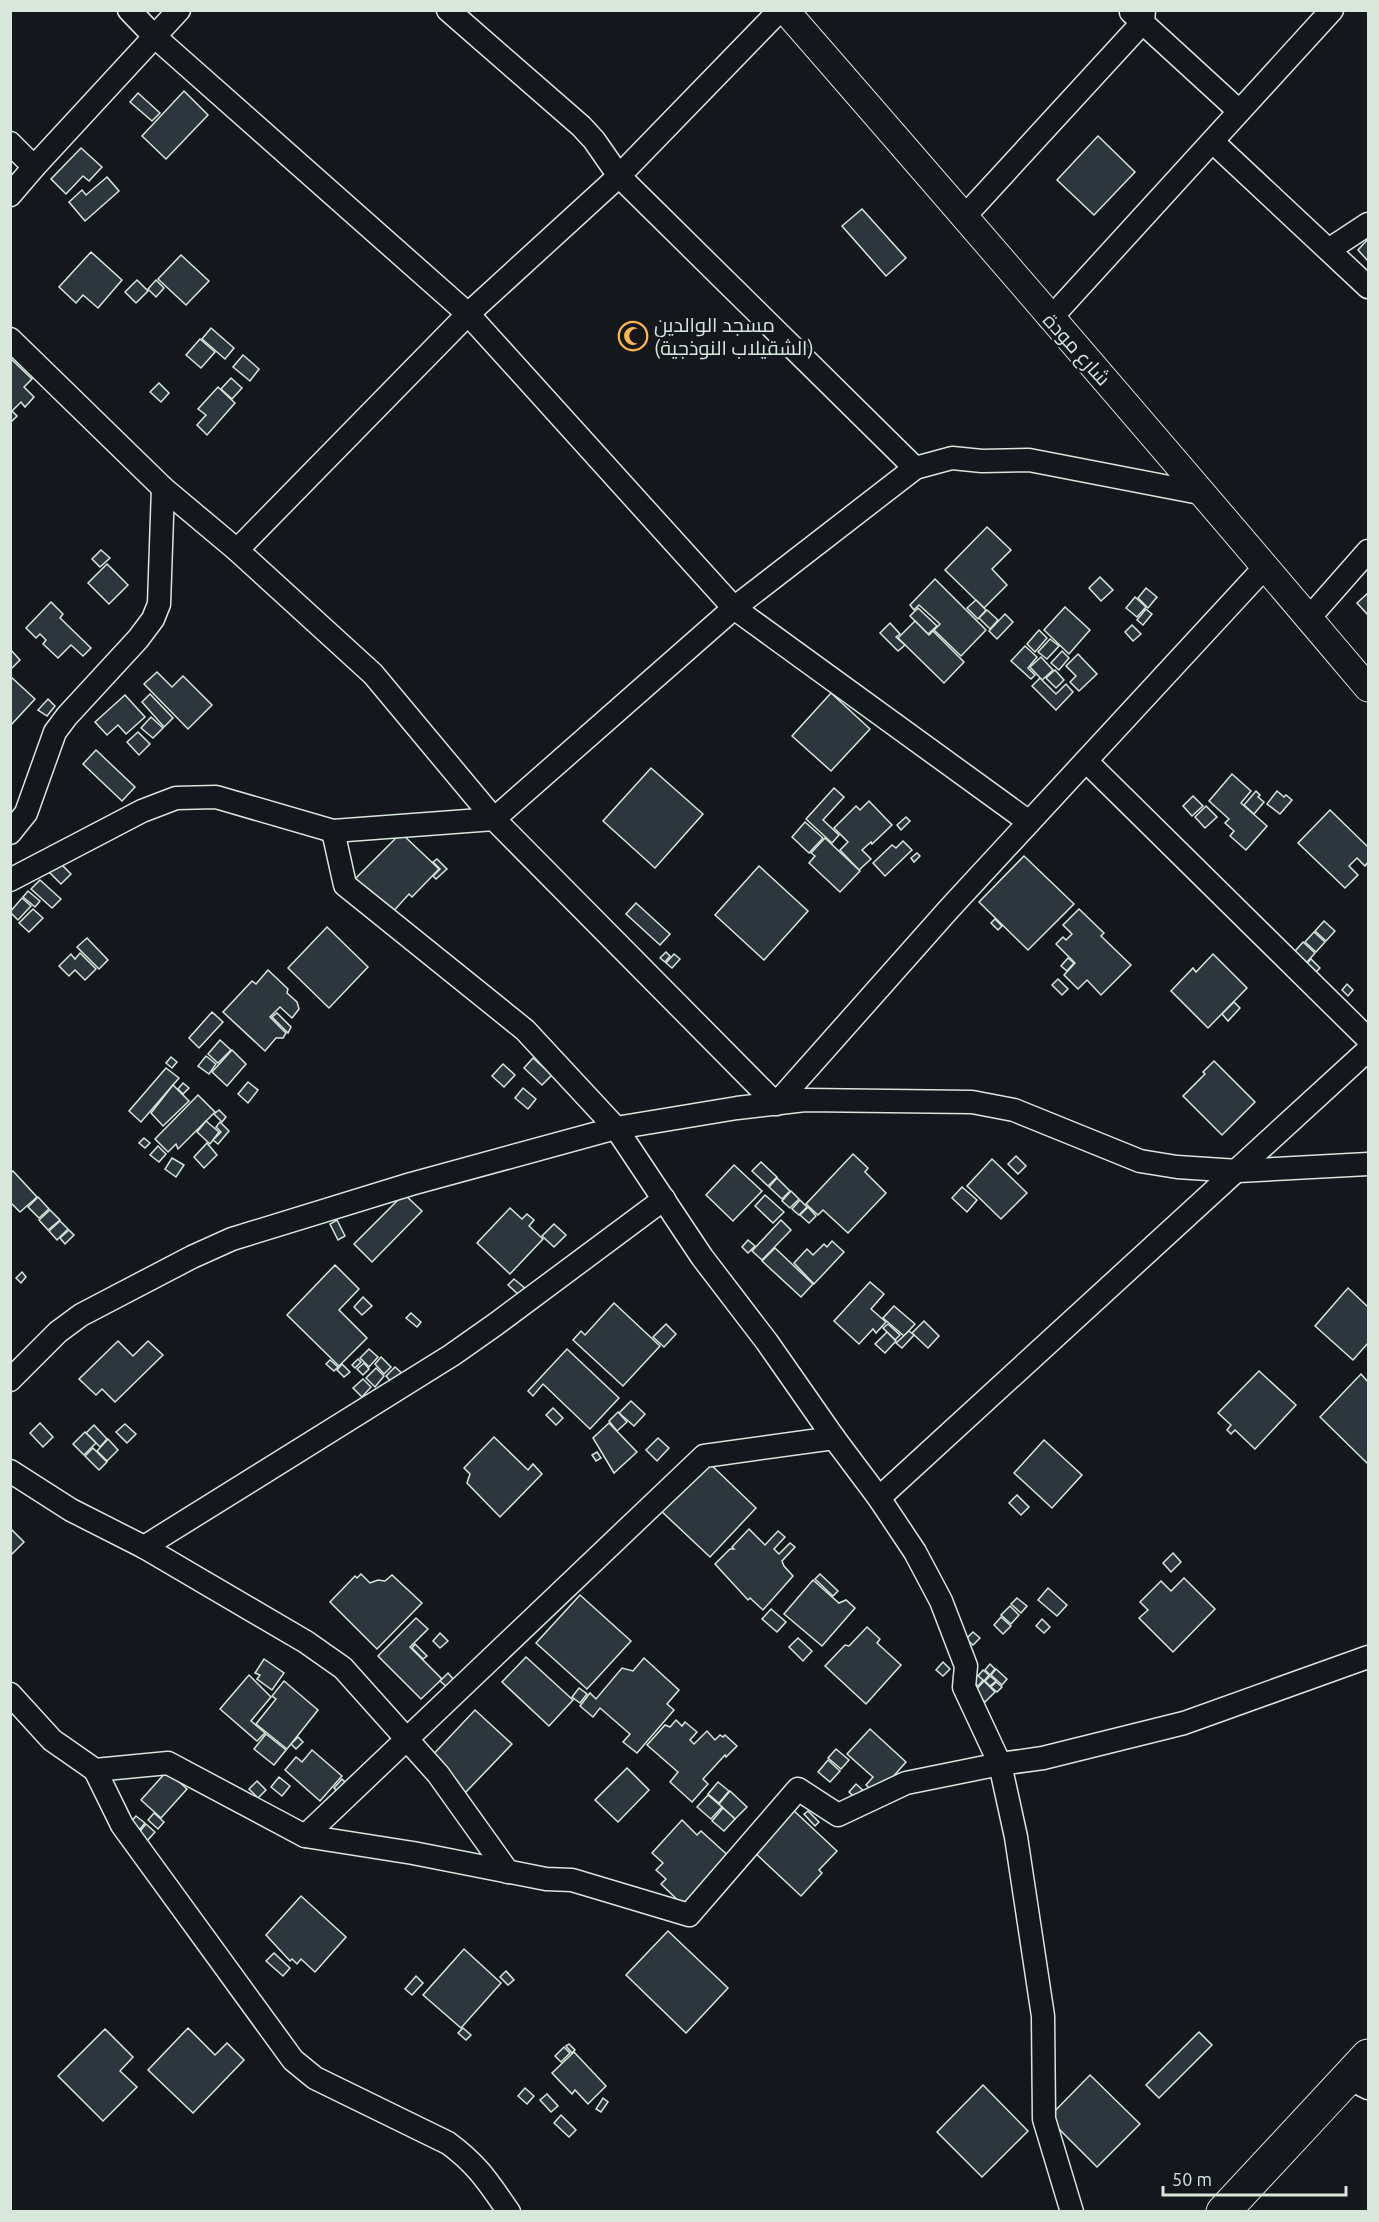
<svg xmlns="http://www.w3.org/2000/svg" width="1379" height="2222" font-family="Ubuntu,Cairo,sans-serif">
<style>
.building{fill:#2c363c;stroke:#d8e6dc;stroke-width:1.5}
.lines{fill:none;stroke-linecap:round;stroke-linejoin:round}
.minor-casing{stroke:#d8e6dc;stroke-width:25}
.tertiary-casing{stroke:#d8e6dc;stroke-width:29}
.trunk-casing{stroke:#d8e6dc;stroke-width:35}
.minor{stroke:#14181c;stroke-width:22}
.tertiary{stroke:#14181c;stroke-width:27}
.trunk{stroke:#14181c;stroke-width:33}
.labels{text-anchor:middle;dominant-baseline:central;stroke-width:4.5;stroke-linejoin:round;paint-order:stroke}
.poi-label{font-size:20px;fill:#d8e6dc;stroke:#14181c;text-anchor:start}
.street-label{font-size:20px;fill:#d8e6dc;stroke:#14181c}
</style>
<rect width="100%" height="100%" fill="#14181c"/>
<g class="building">
<polygon points="184,91 208,115 166,159 142,136"/>
<polygon points="138,93 160,113 152,121 130,102"/>
<polygon points="1098,136 1135,172 1094,215 1057,180"/>
<polygon points="81,148 102,167 89,181 83,176 66,194 51,179"/>
<polygon points="107,177 119,191 85,221 69,202 82,190 86,195"/>
<polygon points="862,209 906,258 886,276 842,226"/>
<polygon points="1368,239 1368,261 1358,250"/>
<polygon points="91,252 122,280 98,308 83,295 76,303 59,287"/>
<polygon points="181,255 209,281 186,305 158,279"/>
<polygon points="137,280 148,291 136,303 125,292"/>
<polygon points="156,280 164,288 156,297 148,289"/>
<polygon points="211,328 234,348 225,359 202,339"/>
<polygon points="200,339 215,352 201,368 186,355"/>
<polygon points="243,355 259,369 250,381 233,367"/>
<polygon points="10,358 32,379 24,387 34,397 25,407 21,402 12,411 17,416 10,423"/>
<polygon points="231,378 242,388 232,399 221,389"/>
<polygon points="159,383 169,393 161,402 150,392"/>
<polygon points="218,387 235,403 207,435 197,425 206,415 198,409"/>
<polygon points="987,527 1011,550 992,569 1007,585 984,608 945,570"/>
<polygon points="101,550 110,558 100,567 92,559"/>
<polygon points="107,564 128,585 109,604 88,583"/>
<polygon points="1100,577 1113,590 1101,601 1089,588"/>
<polygon points="935,579 986,630 961,656 934,630 940,624 919,605 914,610 910,605"/>
<polygon points="1146,588 1157,597 1148,608 1138,598"/>
<polygon points="1368,593 1368,615 1357,603"/>
<polygon points="1135,597 1146,607 1137,617 1126,608"/>
<polygon points="976,600 986,610 978,619 967,608"/>
<polygon points="51,602 63,614 60,618 91,648 83,656 71,645 58,658 43,644 46,640 40,634 36,638 26,628"/>
<polygon points="1065,607 1090,630 1069,654 1044,630"/>
<polygon points="918,608 937,626 928,634 910,616"/>
<polygon points="1146,609 1152,614 1143,625 1137,620"/>
<polygon points="987,610 998,620 990,629 979,618"/>
<polygon points="1005,614 1013,622 997,639 989,631"/>
<polygon points="915,621 929,635 933,631 964,662 944,683 898,638"/>
<polygon points="890,623 900,634 896,637 905,645 898,651 880,633"/>
<polygon points="1132,625 1141,634 1133,641 1125,632"/>
<polygon points="1039,630 1047,638 1035,652 1027,644"/>
<polygon points="1050,639 1059,646 1047,659 1038,652"/>
<polygon points="1025,646 1037,657 1028,668 1035,675 1031,679 1011,661"/>
<polygon points="10,649 20,660 11,669 10,668"/>
<polygon points="1062,651 1069,658 1059,670 1051,663"/>
<polygon points="1078,654 1097,674 1079,691 1070,682 1076,676 1066,666"/>
<polygon points="1041,657 1053,670 1042,680 1030,667"/>
<polygon points="1055,670 1064,680 1056,688 1046,678"/>
<polygon points="157,672 172,687 183,676 212,705 188,729 144,684"/>
<polygon points="10,676 35,699 10,726"/>
<polygon points="1040,678 1056,694 1066,684 1073,692 1056,710 1032,686"/>
<polygon points="831,693 870,729 831,771 792,736"/>
<polygon points="150,694 173,718 164,727 142,702"/>
<polygon points="125,695 145,717 126,734 118,725 107,735 95,722"/>
<polygon points="48,699 55,706 47,716 38,710"/>
<polygon points="151,717 163,728 153,738 141,728"/>
<polygon points="138,732 150,744 139,755 127,742"/>
<polygon points="96,750 135,787 122,801 83,764"/>
<polygon points="651,768 703,814 655,868 603,821"/>
<polygon points="1232,774 1251,791 1241,803 1267,826 1246,850 1230,836 1234,831 1225,823 1229,819 1209,801"/>
<polygon points="834,788 844,797 823,820 839,835 832,843 806,819"/>
<polygon points="1256,791 1260,795 1258,797 1264,802 1254,814 1244,805"/>
<polygon points="1277,791 1284,797 1286,795 1292,800 1280,814 1267,804"/>
<polygon points="1193,796 1203,806 1192,816 1183,806"/>
<polygon points="869,801 892,825 872,844 871,842 862,850 871,859 859,870 840,850 848,842 834,828 856,806 860,810"/>
<polygon points="1206,806 1217,817 1205,828 1195,817"/>
<polygon points="1330,810 1368,847 1368,862 1365,866 1357,858 1349,866 1358,875 1345,888 1298,843"/>
<polygon points="906,817 910,821 901,830 897,825"/>
<polygon points="805,822 823,838 809,853 792,837"/>
<polygon points="401,833 439,869 412,897 409,894 389,916 353,881"/>
<polygon points="825,838 860,871 840,892 809,863 815,856 811,853"/>
<polygon points="903,841 912,850 885,876 873,863 892,845 896,848"/>
<polygon points="917,853 920,856 914,862 911,858"/>
<polygon points="1024,856 1074,904 1028,950 979,902"/>
<polygon points="437,859 447,869 436,879 433,876 440,869 433,862"/>
<polygon points="57,860 71,874 61,884 47,870"/>
<polygon points="759,866 808,911 764,960 715,915"/>
<polygon points="40,880 61,899 52,908 31,889"/>
<polygon points="28,891 40,901 35,907 23,897"/>
<polygon points="22,898 31,906 18,920 10,912"/>
<polygon points="636,903 670,934 660,945 626,914"/>
<polygon points="33,909 43,918 29,932 19,923"/>
<polygon points="1079,909 1104,933 1101,936 1131,965 1101,995 1087,980 1078,989 1064,975 1075,963 1056,944 1063,937 1066,940 1072,934 1063,925"/>
<polygon points="995,919 1002,926 998,930 991,923"/>
<polygon points="1324,921 1335,931 1326,941 1315,931"/>
<polygon points="327,927 368,967 329,1008 288,968"/>
<polygon points="1314,932 1325,942 1316,952 1305,942"/>
<polygon points="87,938 108,960 99,969 77,947"/>
<polygon points="1303,942 1315,953 1301,969 1289,958"/>
<polygon points="666,952 670,956 665,962 660,958"/>
<polygon points="80,953 96,969 85,980 75,970 69,976 59,966 71,954 75,959"/>
<polygon points="674,954 680,959 672,968 666,963"/>
<polygon points="1213,954 1247,988 1208,1028 1171,991 1193,968 1196,972"/>
<polygon points="1068,958 1074,963 1067,971 1061,966"/>
<polygon points="1311,959 1320,968 1310,978 1302,969"/>
<polygon points="268,970 288,989 287,993 297,1002 299,1009 292,1018 280,1007 270,1017 286,1033 283,1038 276,1038 265,1051 223,1012 252,981 256,984"/>
<polygon points="1058,979 1068,989 1062,995 1052,985"/>
<polygon points="1347,984 1353,990 1348,996 1342,990"/>
<polygon points="1234,1002 1240,1008 1228,1021 1222,1014"/>
<polygon points="212,1012 223,1022 199,1048 189,1038"/>
<polygon points="277,1013 291,1027 288,1033 272,1017"/>
<polygon points="220,1040 231,1050 218,1063 208,1054"/>
<polygon points="232,1050 246,1064 227,1086 212,1072"/>
<polygon points="206,1056 216,1064 209,1074 198,1066"/>
<polygon points="171,1057 177,1062 172,1068 166,1063"/>
<polygon points="533,1058 552,1075 542,1085 524,1068"/>
<polygon points="1214,1061 1255,1102 1222,1135 1183,1096 1205,1074 1203,1072"/>
<polygon points="503,1064 515,1075 504,1087 492,1076"/>
<polygon points="166,1068 179,1078 141,1122 129,1111"/>
<polygon points="248,1082 258,1090 248,1103 238,1094"/>
<polygon points="183,1083 189,1088 183,1094 178,1089"/>
<polygon points="173,1085 189,1101 163,1126 151,1113"/>
<polygon points="523,1088 536,1099 528,1109 515,1098"/>
<polygon points="198,1095 215,1112 178,1149 176,1144 168,1152 155,1139"/>
<polygon points="219,1110 226,1117 222,1122 214,1114"/>
<polygon points="206,1121 219,1132 210,1144 197,1132"/>
<polygon points="220,1122 229,1131 218,1144 213,1140 221,1132 216,1127"/>
<polygon points="144,1138 150,1143 145,1148 139,1143"/>
<polygon points="207,1143 217,1155 204,1168 194,1157"/>
<polygon points="158,1146 166,1154 159,1162 150,1155"/>
<polygon points="853,1154 868,1168 865,1172 886,1193 848,1233 823,1210 818,1215 806,1204"/>
<polygon points="1016,1156 1026,1166 1018,1174 1008,1164"/>
<polygon points="172,1158 184,1165 176,1177 165,1169"/>
<polygon points="992,1159 1027,1193 1001,1219 967,1186"/>
<polygon points="761,1162 777,1177 768,1186 752,1171"/>
<polygon points="734,1165 762,1191 733,1221 706,1195"/>
<polygon points="13,1171 37,1197 20,1212 10,1202 10,1174"/>
<polygon points="777,1178 790,1191 782,1199 769,1187"/>
<polygon points="962,1187 977,1200 967,1212 952,1198"/>
<polygon points="791,1191 799,1199 790,1208 782,1201"/>
<polygon points="404,1194 422,1211 372,1262 354,1244"/>
<polygon points="765,1195 784,1212 773,1223 755,1206"/>
<polygon points="38,1197 49,1209 39,1218 28,1207"/>
<polygon points="800,1200 807,1207 799,1215 792,1209"/>
<polygon points="808,1207 816,1216 809,1223 800,1215"/>
<polygon points="510,1208 522,1219 527,1214 534,1220 529,1226 543,1239 510,1274 477,1243"/>
<polygon points="50,1210 60,1220 48,1230 39,1220"/>
<polygon points="337,1220 345,1236 338,1240 330,1224"/>
<polygon points="781,1220 791,1230 762,1260 752,1251"/>
<polygon points="60,1221 68,1229 57,1240 49,1231"/>
<polygon points="554,1224 566,1235 554,1247 542,1236"/>
<polygon points="69,1230 74,1235 65,1244 60,1238"/>
<polygon points="748,1240 755,1246 748,1253 742,1247"/>
<polygon points="832,1241 844,1252 814,1284 794,1263 807,1249 813,1255 824,1244 827,1247"/>
<polygon points="775,1248 813,1284 801,1297 762,1261"/>
<polygon points="335,1265 359,1289 339,1310 367,1338 339,1366 287,1315"/>
<polygon points="22,1272 26,1277 21,1283 16,1278"/>
<polygon points="514,1279 526,1289 520,1296 508,1285"/>
<polygon points="870,1282 884,1294 871,1309 886,1322 876,1333 873,1329 859,1344 834,1321"/>
<polygon points="1348,1288 1368,1307 1368,1343 1353,1360 1315,1326"/>
<polygon points="363,1297 372,1306 362,1315 354,1307"/>
<polygon points="614,1303 660,1346 623,1386 573,1340 581,1331 585,1335"/>
<polygon points="894,1306 915,1324 904,1336 883,1318"/>
<polygon points="411,1313 421,1322 417,1327 406,1318"/>
<polygon points="924,1321 939,1336 928,1348 912,1333"/>
<polygon points="666,1324 676,1334 664,1347 653,1337"/>
<polygon points="888,1324 900,1335 895,1340 883,1328"/>
<polygon points="909,1331 914,1335 902,1348 896,1343"/>
<polygon points="887,1332 896,1341 885,1353 875,1344"/>
<polygon points="118,1341 133,1356 148,1341 163,1355 115,1402 102,1389 96,1395 79,1379"/>
<polygon points="369,1349 378,1357 369,1367 360,1358"/>
<polygon points="567,1349 619,1398 590,1429 543,1384 533,1396 528,1391"/>
<polygon points="381,1357 391,1367 384,1374 375,1364"/>
<polygon points="358,1359 361,1362 355,1368 352,1365"/>
<polygon points="330,1360 338,1367 334,1371 326,1364"/>
<polygon points="364,1363 369,1369 363,1375 357,1369"/>
<polygon points="342,1364 350,1372 344,1377 337,1370"/>
<polygon points="395,1367 404,1375 394,1385 386,1376"/>
<polygon points="376,1368 384,1376 375,1387 366,1378"/>
<polygon points="1259,1371 1296,1405 1255,1449 1235,1430 1231,1434 1227,1430 1231,1425 1218,1413"/>
<polygon points="1361,1374 1368,1382 1368,1464 1320,1417"/>
<polygon points="363,1379 371,1387 362,1397 353,1388"/>
<polygon points="631,1401 645,1414 634,1426 619,1413"/>
<polygon points="553,1408 563,1418 556,1425 546,1415"/>
<polygon points="618,1412 627,1422 617,1431 609,1421"/>
<polygon points="40,1423 53,1437 43,1447 30,1433"/>
<polygon points="609,1423 637,1452 614,1473 593,1438"/>
<polygon points="125,1424 136,1434 127,1443 116,1432"/>
<polygon points="94,1425 107,1439 100,1447 86,1433"/>
<polygon points="85,1432 96,1443 84,1455 73,1444"/>
<polygon points="494,1437 528,1470 533,1464 542,1474 500,1517 467,1483 470,1474 464,1468"/>
<polygon points="658,1438 669,1448 657,1461 646,1450"/>
<polygon points="108,1439 118,1450 107,1461 97,1451"/>
<polygon points="1044,1440 1082,1475 1052,1508 1014,1473"/>
<polygon points="93,1448 107,1462 99,1470 85,1456"/>
<polygon points="597,1452 601,1458 596,1461 592,1455"/>
<polygon points="706,1460 756,1508 710,1557 659,1509"/>
<polygon points="1017,1495 1029,1507 1021,1515 1009,1503"/>
<polygon points="10,1528 24,1542 10,1556"/>
<polygon points="749,1529 765,1545 778,1531 785,1537 774,1549 779,1554 790,1543 795,1547 782,1561 784,1566 793,1576 763,1610 750,1598 748,1600 715,1564 730,1549 734,1549 732,1547"/>
<polygon points="1173,1553 1181,1562 1171,1572 1163,1563"/>
<polygon points="361,1574 370,1583 378,1580 385,1581 392,1575 422,1603 377,1649 330,1602 355,1576 357,1578"/>
<polygon points="820,1574 838,1591 833,1596 815,1579"/>
<polygon points="1184,1578 1215,1609 1173,1652 1139,1618 1148,1610 1140,1602 1161,1581 1171,1591"/>
<polygon points="813,1580 839,1603 846,1600 855,1608 822,1646 784,1614"/>
<polygon points="1048,1588 1067,1605 1057,1616 1038,1600"/>
<polygon points="580,1595 631,1641 587,1689 536,1643"/>
<polygon points="1017,1598 1027,1606 1021,1613 1011,1604"/>
<polygon points="1010,1606 1019,1615 1011,1624 1001,1615"/>
<polygon points="771,1609 786,1622 777,1632 762,1619"/>
<polygon points="1001,1617 1011,1626 1003,1634 994,1625"/>
<polygon points="416,1618 428,1629 410,1647 442,1679 421,1699 378,1656"/>
<polygon points="1042,1619 1050,1627 1044,1633 1036,1626"/>
<polygon points="867,1627 880,1639 877,1643 901,1665 866,1704 825,1666 845,1645 849,1646"/>
<polygon points="973,1632 980,1638 973,1645 966,1639"/>
<polygon points="440,1633 448,1641 440,1648 433,1641"/>
<polygon points="798,1638 812,1651 803,1661 789,1647"/>
<polygon points="415,1644 427,1656 423,1659 412,1648"/>
<polygon points="526,1657 573,1700 549,1726 502,1682"/>
<polygon points="644,1658 679,1690 667,1704 674,1710 637,1753 623,1742 630,1734 600,1708 593,1717 580,1706 590,1693 596,1699 622,1668 633,1671"/>
<polygon points="264,1659 284,1673 272,1690 257,1679 260,1675 255,1673"/>
<polygon points="943,1662 950,1669 943,1676 936,1670"/>
<polygon points="990,1664 995,1669 990,1675 985,1670"/>
<polygon points="996,1669 1007,1679 1002,1685 991,1675"/>
<polygon points="983,1670 989,1675 984,1681 978,1676"/>
<polygon points="448,1673 454,1680 447,1687 440,1681"/>
<polygon points="249,1675 271,1697 251,1721 265,1733 257,1741 220,1709"/>
<polygon points="977,1675 983,1680 978,1686 972,1681"/>
<polygon points="990,1676 996,1681 990,1686 985,1681"/>
<polygon points="284,1681 318,1710 287,1749 256,1724 276,1699 272,1696"/>
<polygon points="984,1681 995,1692 985,1702 974,1692"/>
<polygon points="996,1682 1002,1687 997,1692 991,1687"/>
<polygon points="579,1688 587,1694 580,1703 572,1697"/>
<polygon points="475,1710 512,1744 464,1794 428,1760"/>
<polygon points="676,1720 682,1726 685,1722 697,1732 690,1740 694,1744 707,1731 715,1740 720,1735 723,1737 725,1735 737,1746 726,1757 725,1755 703,1779 708,1784 692,1802 670,1782 678,1772 647,1745 665,1725 670,1727"/>
<polygon points="870,1729 906,1762 877,1795 866,1785 873,1777 847,1754"/>
<polygon points="266,1734 286,1750 274,1765 254,1749"/>
<polygon points="298,1737 303,1742 296,1749 291,1744"/>
<polygon points="836,1749 849,1760 841,1769 828,1758"/>
<polygon points="312,1750 342,1776 320,1801 285,1770 296,1757 302,1762"/>
<polygon points="828,1760 840,1771 830,1782 818,1772"/>
<polygon points="627,1768 649,1790 618,1822 595,1800"/>
<polygon points="167,1771 187,1789 161,1818 141,1800"/>
<polygon points="279,1777 290,1786 282,1796 271,1787"/>
<polygon points="342,1779 351,1788 342,1796 334,1788"/>
<polygon points="257,1781 266,1790 258,1798 249,1789"/>
<polygon points="718,1782 729,1791 719,1803 708,1794"/>
<polygon points="856,1784 865,1792 858,1800 849,1792"/>
<polygon points="730,1791 747,1807 735,1819 719,1804"/>
<polygon points="708,1795 722,1807 711,1819 697,1807"/>
<polygon points="723,1808 735,1819 724,1831 712,1821"/>
<polygon points="792,1809 837,1851 819,1870 822,1873 801,1896 753,1851"/>
<polygon points="808,1811 819,1822 815,1826 804,1814"/>
<polygon points="154,1813 164,1822 158,1829 148,1820"/>
<polygon points="136,1816 145,1823 136,1834 127,1826"/>
<polygon points="682,1820 697,1835 701,1831 732,1859 686,1908 661,1884 666,1879 656,1870 663,1863 652,1853"/>
<polygon points="146,1824 155,1832 146,1842 137,1835"/>
<polygon points="301,1896 346,1937 315,1972 301,1959 297,1964 292,1959 290,1961 266,1935"/>
<polygon points="668,1931 728,1988 686,2033 626,1975"/>
<polygon points="464,1949 501,1983 461,2028 423,1995"/>
<polygon points="274,1953 290,1968 283,1976 266,1961"/>
<polygon points="506,1971 514,1980 508,1985 500,1977"/>
<polygon points="416,1976 423,1983 412,1995 405,1989"/>
<polygon points="188,2028 215,2055 227,2043 244,2060 193,2113 148,2070"/>
<polygon points="463,2028 471,2035 466,2040 458,2033"/>
<polygon points="105,2029 133,2057 120,2071 137,2087 103,2121 58,2076"/>
<polygon points="1199,2032 1212,2045 1159,2098 1146,2085"/>
<polygon points="569,2044 575,2050 572,2053 566,2046"/>
<polygon points="564,2047 570,2053 561,2062 555,2056"/>
<polygon points="574,2052 606,2086 588,2104 575,2090 572,2094 552,2073"/>
<polygon points="1090,2075 1140,2124 1097,2167 1048,2118"/>
<polygon points="983,2085 1028,2131 982,2177 937,2132"/>
<polygon points="525,2088 534,2096 527,2104 518,2096"/>
<polygon points="547,2094 558,2106 551,2112 540,2100"/>
<polygon points="603,2098 608,2102 601,2112 596,2109"/>
<polygon points="561,2115 576,2130 569,2137 554,2123"/>
</g>
<g class="lines">
<g class="minor-casing">
<g id="minor">
<polyline points="129,10 154,36 468,314 734,608 1029,822"/>
<polyline points="448,10 581,126 594,140 619,176 915,468"/>
<polyline points="1131,12 1239,111"/>
<polyline points="1213,142 1368,287"/>
<polyline points="10,143 34,167"/>
<polyline points="10,195 34,167 179,10"/>
<polyline points="964,217 1143,22 1144,10"/>
<polyline points="1330,249 1368,224"/>
<polyline points="1050,319 1332,10"/>
<polyline points="10,339 163,488 237,550 373,674 494,819 776,1104 949,909 1265,567"/>
<polyline points="237,550 468,314 619,176 780,10"/>
<polyline points="1309,618 1368,551"/>
<polyline points="1086,761 1368,1039"/>
<polyline points="333,831 345,885 525,1030 616,1128 702,1257 767,1342 834,1438 879,1498 915,1552 941,1601 966,1666 964,1687 1000,1764 1016,1837 1043,2016 1044,2119 1072,2212"/>
<polyline points="10,833 26,813 55,732 67,716 138,639 153,619 159,604 163,488"/>
<polyline points="10,880 142,811 176,798 216,797 333,831 494,819 734,608 915,468 952,458 982,461 1029,460 1205,494"/>
<polyline points="10,1380 58,1332 81,1315 192,1257 232,1239 411,1184 616,1128 737,1108 805,1100 972,1102 1014,1110 1140,1161 1177,1167 1238,1171 1368,1164"/>
<polyline points="10,1471 71,1510 144,1547 306,1642 343,1668 438,1774 508,1872"/>
<polyline points="879,1498 1368,1050"/>
<polyline points="144,1547 452,1355 496,1324 664,1199"/>
<polyline points="10,1694 52,1740 95,1770 168,1763 305,1836 413,1853 546,1879 572,1880 689,1915 798,1789 838,1815 906,1783 1000,1764 1043,1758 1184,1723 1368,1657"/>
<path d="M95 1770 122 1825 293 2060 315 2078 448 2143C478 2165 488 2182 509 2212"/>
<polyline points="305,1836 704,1456 834,1438"/>
<polyline points="1348,2078 1368,2088"/>
</g>
</g>
<g class="tertiary-casing">
<path id="tertiary" d="M785 10C981 235 1176 461 1368 688"/>
</g>
<g class="trunk-casing">
<polyline id="trunk" points="1223,2212 1368,2056"/>
</g>
<use href="#minor" class="minor"/>
<use href="#tertiary" class="tertiary"/>
<use href="#trunk" class="trunk"/>
</g>
<defs>
<g id="mosque-ring" transform="scale(1.5)"><circle r="9.5" fill="#14181c" stroke="#ffb74d" stroke-width="1.5"/><path d="M3.5-4.9A6 6 0 1 0 3.5 4.9A5 5 0 1 1 3.5-4.9Z" fill="#ffb74d"/></g>
</defs>
<g fill-rule="evenodd">
<use href="#mosque-ring" x="633" y="336"/>
</g>
<g class="labels">
<g class="poi-label">
<text x="654" y="324">مسجد الوالدين<tspan x="654" dy="23">(الشقيلاب النوذجية)</tspan></text>
</g>
<g class="street-label">
<text transform="translate(1077 349) rotate(48)">شارع مودة</text>
</g>
</g>
<rect width="1379" height="2222" fill="none" stroke="#d8e6dc" stroke-width="24"/>
<path d="M1163 2186v9h183v-9" fill="none" stroke="#d8e6dc" stroke-width="3"/>
<text x="1172" y="2186" font-size="18" fill="#d8e6dc" stroke="#14181c" stroke-width="4.5" paint-order="stroke">50 m</text>
</svg>
